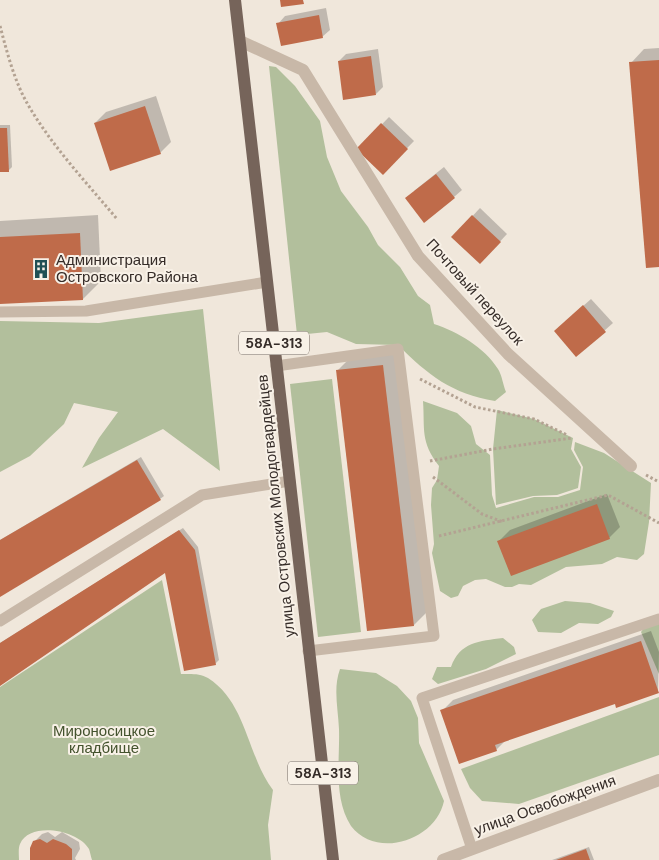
<svg xmlns="http://www.w3.org/2000/svg" width="659" height="860" font-family="'DM Sans',sans-serif">
<style>
.green{fill:#b2bf9c}
.shadow{fill:#0003}
.building{fill:#bf6b4a}
.lines{fill:none;stroke-linecap:round;stroke-linejoin:round}
.path{stroke:#b3a292;stroke-width:3;stroke-dasharray:2.5 2.5;stroke-linecap:butt}
.service{stroke:#c8b8a8;stroke-width:11}
.minor{stroke:#c8b8a8;stroke-width:12}
.tertiary{stroke:#c8b8a8;stroke-width:12}
.primary{stroke:#76645a;stroke-width:12}
.labels{text-anchor:middle;dominant-baseline:central;stroke-width:4;stroke-linejoin:round;paint-order:stroke}
.shield{fill:#f8f1e7;stroke:#706761;stroke-width:1}
.shield-label{font-size:14px;font-weight:bold;fill:#352c28}
.poi-label{font-size:15px;fill:#352c28;stroke:#f8f1e7;text-anchor:start}
.street-label{font-size:15px;fill:#352c28;stroke:#f8f1e7}
.park-label{font-size:15px;fill:#43522d;stroke:#f8f1e7}
</style>
<rect width="100%" height="100%" fill="#f0e7db"/>
<g class="green">
<path d="M269 66 276 67 295 86 320 121 327 157 341 191 368 227 378 245 400 267 418 296 430 305 434 324C458 332 484 347 498 369 502 375 503 385 506 392L495 401C452 394 428 375 398 345L356 344 327 332 297 335Z"/>
<polygon points="203,309 220,471 163,429 82,468 99,438 118,412 74,403 64,424 30,456 0,472 0,321 99,323"/>
<polygon points="332,379 361,632 318,637 290,384"/>
<path d="M423 401 457 413 471 426 476 444 490 455 492 495 496 508 534 497H558L580 490 583 467 574 450 575 442 604 453 651 483 649 522 644 554 637 560 617 557 602 564 566 567 531 585 519 584 512 587H505L486 579 475 580 463 586 458 596 451 598 440 591 432 553 434 544 431 505 432 488 437 480 439 466C420 441 425 430 423 401Z"/>
<polygon points="497,410 534,419 573,438 571,449 581,467 578,488 557,495 533,496 496,505 493,449"/>
<path d="M162 580 181 674C190 674 200 673 208 678 247 703 247 756 273 790L268 825 271 860H92C91 857 90 852 89 849 78 830 30 821 20 844 18 848 19 856 19 860H0V687Z"/>
<polygon points="565,601 590,603 614,611 611,617 598,624 579,623 561,633 538,632 532,620 541,609"/>
<polygon points="659,623 659,674 641,632 644,628"/>
<path d="M503 638 514 647 516 654 486 669 438 684 432 679 437 667H451C460 642 479 641 503 638Z"/>
<path d="M340 669 376 673 397 686 411 701 418 718 419 743 444 801C436 840 377 860 351 826 333 798 340 760 339 729 338 708 333 688 340 669Z"/>
<polygon points="659,697 659,755 519,804 482,801 470,788 461,769"/>
</g>
<g class="shadow">
<polygon points="326,8 330,30 322,37 278,24 285,16"/>
<polygon points="659,48 659,266 631,63 644,49"/>
<polygon points="378,49 383,87 376,94 339,61 346,54"/>
<polygon points="156,96 171,142 160,153 95,123 106,112"/>
<polygon points="389,117 414,141 383,173 358,149"/>
<polygon points="0,125 10,125 12,167 9,170 0,171"/>
<polygon points="444,167 462,190 454,197 414,191"/>
<polygon points="480,208 507,234 480,263 453,237"/>
<polygon points="98,215 101,281 83,299 0,303 0,221"/>
<polygon points="591,299 613,323 576,356 563,324"/>
<polygon points="401,347 432,607 414,625 368,630 337,371 355,353"/>
<polygon points="141,457 164,496 160,499 0,596 0,540"/>
<polygon points="607,494 620,527 609,538 499,541 510,530"/>
<polygon points="183,528 198,547 219,660 215,664 166,570 0,684 0,643"/>
<polygon points="651,631 659,652 658,692 615,702 506,740 496,750 442,711 453,700"/>
<polygon points="48,832 55,837 62,832 79,842 80,849 75,858 76,860 32,860 34,842 42,834"/>
<polygon points="589,847 594,860 552,860"/>
</g>
<g class="building">
<polygon points="280,0 303,0 304,4 281,7"/>
<polygon points="319,15 323,38 281,46 276,23"/>
<polygon points="371,56 376,95 343,100 338,61"/>
<polygon points="659,60 659,267 646,268 629,62"/>
<polygon points="145,106 161,154 110,171 94,123"/>
<polygon points="381,123 408,149 383,175 356,149"/>
<polygon points="0,128 7,128 9,172 0,172"/>
<polygon points="436,174 455,198 424,223 405,198"/>
<polygon points="472,215 501,242 480,264 451,237"/>
<polygon points="80,233 83,300 0,304 0,237"/>
<polygon points="583,305 606,332 576,357 554,331"/>
<polygon points="383,365 414,626 367,631 336,370"/>
<polygon points="137,460 161,500 0,597 0,540"/>
<polygon points="597,504 610,539 511,576 497,541"/>
<polygon points="179,530 195,550 216,665 184,671 165,573 0,686 0,643"/>
<polygon points="641,641 659,693 616,708 615,704 495,745 497,751 459,764 440,710"/>
<polygon points="40,839 47,843 53,839 66,844 72,849 72,860 30,860 30,848 33,841"/>
<polygon points="586,849 590,860 556,860"/>
</g>
<g class="lines">
<g class="path">
<path d="M0 26C7 52 14 80 27 103 51 145 86 182 117 219"/>
<polyline points="420,379 475,407 534,419 567,435"/>
<polyline points="430,461 493,449 572,438"/>
<polyline points="646,475 659,482"/>
<polyline points="433,477 482,514 503,522"/>
<polyline points="439,536 608,495 659,523"/>
</g>
<g class="service">
<polyline points="0,312 86,311 267,282"/>
<polyline points="276,366 398,349 434,636 308,651"/>
<polyline points="0,621 202,495 290,481"/>
<polyline points="472,849 422,698 659,619"/>
</g>
<polyline class="minor" points="240,41 303,70 418,256 508,354 631,466"/>
<polyline class="tertiary" points="443,860 659,780"/>
<polyline class="primary" points="235,0 333,860"/>
</g>
<defs>
<g id="building-bare" transform="scale(1.5)"><path d="M-4-6H4V6H1V3H-1V6H-4ZM-2.5-4.3h1.7v1.8h-1.7ZM.8-4.3h1.7v1.8H.8ZM-2.5-1h1.7V.8h-1.7ZM.8-1h1.7V.8H.8Z" fill="#204f54" stroke="#f8f1e7" stroke-width="2.5" paint-order="stroke"/></g>
</defs>
<g fill-rule="evenodd">
<use href="#building-bare" x="41" y="269"/>
</g>
<g class="labels">
<g class="shield">
<rect x="239" y="331.5" width="70" height="23" rx="4"/>
<rect x="288" y="761.5" width="70" height="23" rx="4"/>
</g>
<g class="shield-label">
<text x="274" y="343">58А-313</text>
<text x="323" y="773">58А-313</text>
</g>
<g class="poi-label">
<text x="56" y="260">Администрация<tspan x="56" dy="17">Островского Района</tspan></text>
</g>
<g class="street-label">
<text transform="translate(475 292) rotate(48)">Почтовый переулок</text>
<text transform="translate(276 506) rotate(-96)">улица Островских Молодогвардейцев</text>
<text transform="translate(545 805) rotate(-20)">улица Освобождения</text>
</g>
<g class="park-label">
<text x="104" y="731">Мироносицкое<tspan x="104" dy="17">кладбище</tspan></text>
</g>
</g>
</svg>
